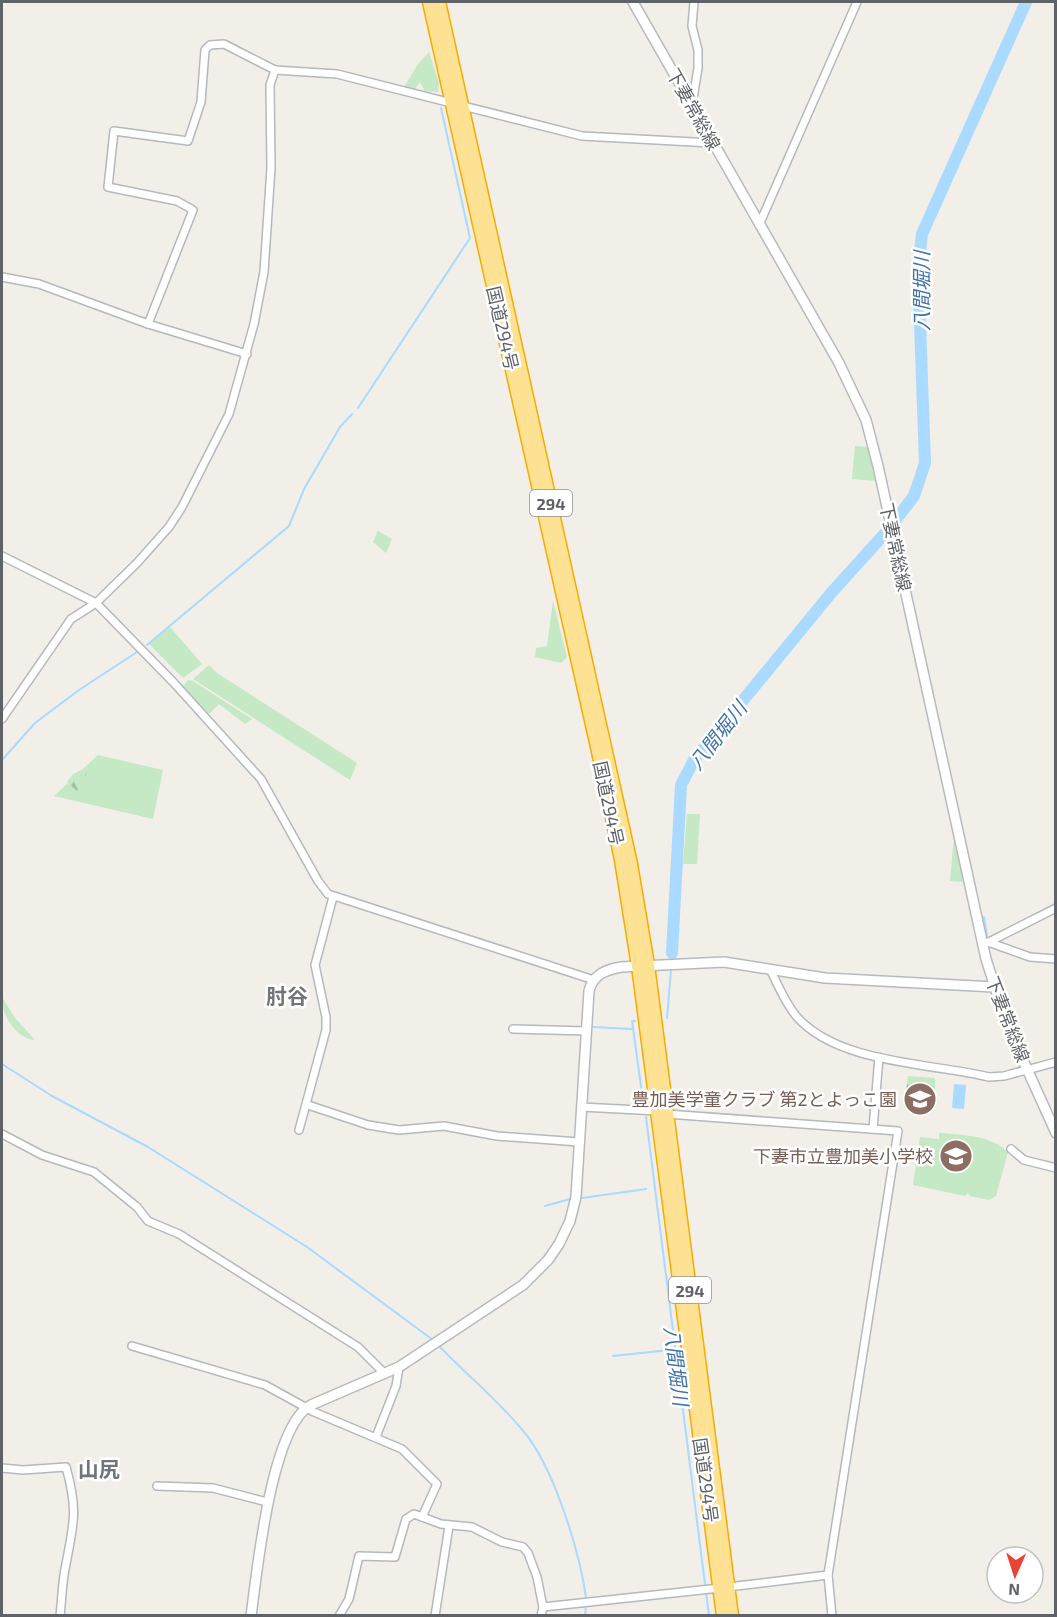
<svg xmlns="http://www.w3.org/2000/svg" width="1057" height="1617" font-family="'Exo 2','Noto Sans JP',sans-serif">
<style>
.grass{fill:#c5e8c5}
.forest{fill:url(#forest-firs)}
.park{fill:url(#park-tufts)}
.water{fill:#aadaff}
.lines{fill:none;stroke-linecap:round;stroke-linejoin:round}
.stream{stroke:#aadaff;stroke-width:2}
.river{stroke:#aadaff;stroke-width:12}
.street-casing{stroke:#b5b8bc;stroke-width:10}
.secondary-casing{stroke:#b6babf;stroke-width:12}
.highway-casing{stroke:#f9ab00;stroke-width:15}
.street{stroke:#fff;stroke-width:7}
.secondary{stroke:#fff;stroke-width:9}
.highway{stroke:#fde293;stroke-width:12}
.labels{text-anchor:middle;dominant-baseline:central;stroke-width:5;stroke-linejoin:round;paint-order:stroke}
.shield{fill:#fff;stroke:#8f9295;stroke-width:1.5}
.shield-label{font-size:16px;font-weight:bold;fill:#5f6368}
.street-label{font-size:18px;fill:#5f6368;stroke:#fff}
.education-label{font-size:18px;fill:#785e54;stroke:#fff;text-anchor:end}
.water-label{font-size:20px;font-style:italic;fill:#4174aa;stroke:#fff}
.quarter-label{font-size:21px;font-weight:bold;fill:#70757a;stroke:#fff}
</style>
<defs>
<pattern id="forest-firs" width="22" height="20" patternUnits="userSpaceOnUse" patternTransform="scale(1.5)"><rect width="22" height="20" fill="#c5e8c5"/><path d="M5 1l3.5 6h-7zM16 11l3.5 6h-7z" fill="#a3c0a4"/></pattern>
<pattern id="park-tufts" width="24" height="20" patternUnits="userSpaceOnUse" patternTransform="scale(1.5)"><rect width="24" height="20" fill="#c5e8c5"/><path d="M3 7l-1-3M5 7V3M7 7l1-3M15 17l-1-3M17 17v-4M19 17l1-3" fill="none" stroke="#a3c0a4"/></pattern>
</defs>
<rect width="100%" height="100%" fill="#f1efe8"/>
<g class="grass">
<polygon points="429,52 439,83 438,92 425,91 420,82 414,90 404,87 418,64"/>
<polygon points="855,446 868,447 876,481 852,479"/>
<polygon points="378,531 392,539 386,553 373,542"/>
<polygon points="553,601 567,657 561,663 535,657 536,648 547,646"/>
<polygon points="170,627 202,664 183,678 149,644"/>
<polygon points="209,665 217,673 354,761 357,763 350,780 193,679"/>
<polygon points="188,680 193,681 252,719 245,724 219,704 209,714 182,687"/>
<polygon points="98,755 163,770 153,819 54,796"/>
<polygon points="687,814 700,814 697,864 683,864"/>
<polygon points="954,837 964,882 950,881"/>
<path d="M2 997 15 1018 35 1040C16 1039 1 1014 2 997Z"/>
<path d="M939 1133C962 1135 991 1135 1008 1152L996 1196 989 1200 970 1196 968 1193 965 1196 913 1185 920 1137 939 1139Z"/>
</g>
<polygon class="forest" points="84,769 87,772 81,786 77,791 67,782 73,774"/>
<polygon class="park" points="908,1076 935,1078 935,1100 925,1103 910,1102 910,1096 905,1095"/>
<polygon class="water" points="954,1084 966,1085 964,1109 952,1108"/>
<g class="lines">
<g class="stream">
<polyline points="358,408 470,238 441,108"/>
<polyline points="147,645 289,526 304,489 340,427 352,414"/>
<polyline points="2,760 35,723 79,690 137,652"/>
<polyline points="984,917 987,936"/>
<polyline points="667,1018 671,970"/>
<polyline points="635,1021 632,1021 644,1108"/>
<polyline points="593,1027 632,1029"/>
<polyline points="2,1064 52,1096 148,1147 307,1247 433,1340"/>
<polyline points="646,1117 709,1616"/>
<polyline points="582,1198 646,1189"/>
<polyline points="545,1206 570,1199"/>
<path d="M440 1347C468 1376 499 1401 524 1432 553 1466 580 1552 586 1598"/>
<polyline points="613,1356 669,1350"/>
<polyline points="585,1616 586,1604"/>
</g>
<g class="river">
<polyline points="894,522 914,496 925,463 918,269 922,234 1026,2"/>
<polyline points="672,953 681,785 694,760 832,592 888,530"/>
</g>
<g class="street-casing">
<g id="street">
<polyline points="692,105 698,68 698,50 692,26 694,2"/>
<polyline points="759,225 857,2"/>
<polyline points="2,277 39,284 148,324 247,354"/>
<polyline points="148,324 193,210 177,201 108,187 114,131 188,141 201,102 205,50 210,45 224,44 275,70"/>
<polyline points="2,556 96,603 174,683 261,779 318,881 328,894 594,980"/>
<polyline points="2,719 71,619 96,603 137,563 169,527 182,507 229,414 254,324 264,272 271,168 270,85 275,70 337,74 582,136 712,143"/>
<polyline points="988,942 1030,957 1056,959"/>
<polyline points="983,945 1056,908"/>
<path d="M770 969C778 985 785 1003 797 1017 839 1064 931 1063 989 1077L1004 1076 1056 1062"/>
<polyline points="513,1029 587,1031"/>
<polyline points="308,1105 368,1125 399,1130 444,1126 497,1136 579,1142"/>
<polyline points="581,1107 658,1111"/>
<polyline points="667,1114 898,1131 828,1575 832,1616"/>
<polyline points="873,1129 879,1057"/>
<polyline points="299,1130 326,1030 326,1017 315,965 333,897"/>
<polyline points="2,1134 42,1155 94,1172 137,1207 148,1221 179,1234 358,1347 385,1374"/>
<polyline points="1011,1149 1024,1160 1056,1168"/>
<polyline points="132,1346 265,1385 314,1412 402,1449 437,1484 422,1517"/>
<polyline points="376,1437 396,1386 399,1367"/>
<path d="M2 1468 23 1470 66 1467C78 1510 74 1522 66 1564 62 1581 62 1599 60 1616"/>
<polyline points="157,1486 213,1488 267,1502"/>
<polyline points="728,1587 828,1575"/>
<polyline points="543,1607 720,1588"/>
<polyline points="339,1616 349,1599 359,1556 395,1557 406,1519 414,1514 441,1524 472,1527 502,1542 523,1547 528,1553 537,1577 543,1607 541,1616"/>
<polyline points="435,1616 449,1526"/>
</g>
</g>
<g class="secondary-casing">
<g id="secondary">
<polyline points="633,2 839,363 866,420 878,466 986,959 1007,1025 1056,1133"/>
<path d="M251 1616C257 1572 271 1426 311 1405L399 1367 523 1285 548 1260 559 1244 570 1221 576 1197 589 991C593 974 606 970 621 967L724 962 825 978 994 987"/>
</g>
</g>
<g class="highway-casing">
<g id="highway">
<polyline points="429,2 597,747 621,860 638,966 723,1616"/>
<polyline points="439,2 631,864 648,965 732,1616"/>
</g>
</g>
<use href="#street" class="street"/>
<use href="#secondary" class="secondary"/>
<use href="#highway" class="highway"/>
</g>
<defs>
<g id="school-disc" transform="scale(1.725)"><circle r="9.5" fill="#8d6e63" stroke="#fff"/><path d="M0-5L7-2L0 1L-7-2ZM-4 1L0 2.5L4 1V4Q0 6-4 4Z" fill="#fff"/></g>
</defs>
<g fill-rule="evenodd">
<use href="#school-disc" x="920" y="1099"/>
<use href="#school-disc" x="956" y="1156"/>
</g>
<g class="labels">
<g class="shield">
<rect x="530" y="490" width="42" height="26" rx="4.5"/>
<rect x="669" y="1277" width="42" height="26" rx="4.5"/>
</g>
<g class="shield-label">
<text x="551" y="503">294</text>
<text x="690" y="1290">294</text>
</g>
<g class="street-label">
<text transform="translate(694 109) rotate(61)">下妻常総線</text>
<text transform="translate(503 328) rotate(77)">国道294号</text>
<text transform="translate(896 547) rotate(78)">下妻常総線</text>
<text transform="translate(609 803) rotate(78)">国道294号</text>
<text transform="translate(1008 1019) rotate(69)">下妻常総線</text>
<text transform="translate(706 1480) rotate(82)">国道294号</text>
</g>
<g class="education-label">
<text x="897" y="1099">豊加美学童クラブ 第2とよっこ園</text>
<text x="933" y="1156">下妻市立豊加美小学校</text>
</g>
<g class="water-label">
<text transform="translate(921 291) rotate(-90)">八間堀川</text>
<text transform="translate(717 735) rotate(-52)">八間堀川</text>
<text transform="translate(677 1366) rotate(83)">八間堀川</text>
</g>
<g class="quarter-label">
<text x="287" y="995">肘谷</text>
<text x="99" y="1468">山尻</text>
</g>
</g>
<rect width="1057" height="1617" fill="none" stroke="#5f6368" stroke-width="6"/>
<g transform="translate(1015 1575) rotate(183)"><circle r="28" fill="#ffffff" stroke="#bfc1c3" stroke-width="1.5"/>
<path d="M0-4.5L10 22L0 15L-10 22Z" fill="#ea4335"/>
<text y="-9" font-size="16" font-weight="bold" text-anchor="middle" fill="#5f6368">N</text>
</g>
</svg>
